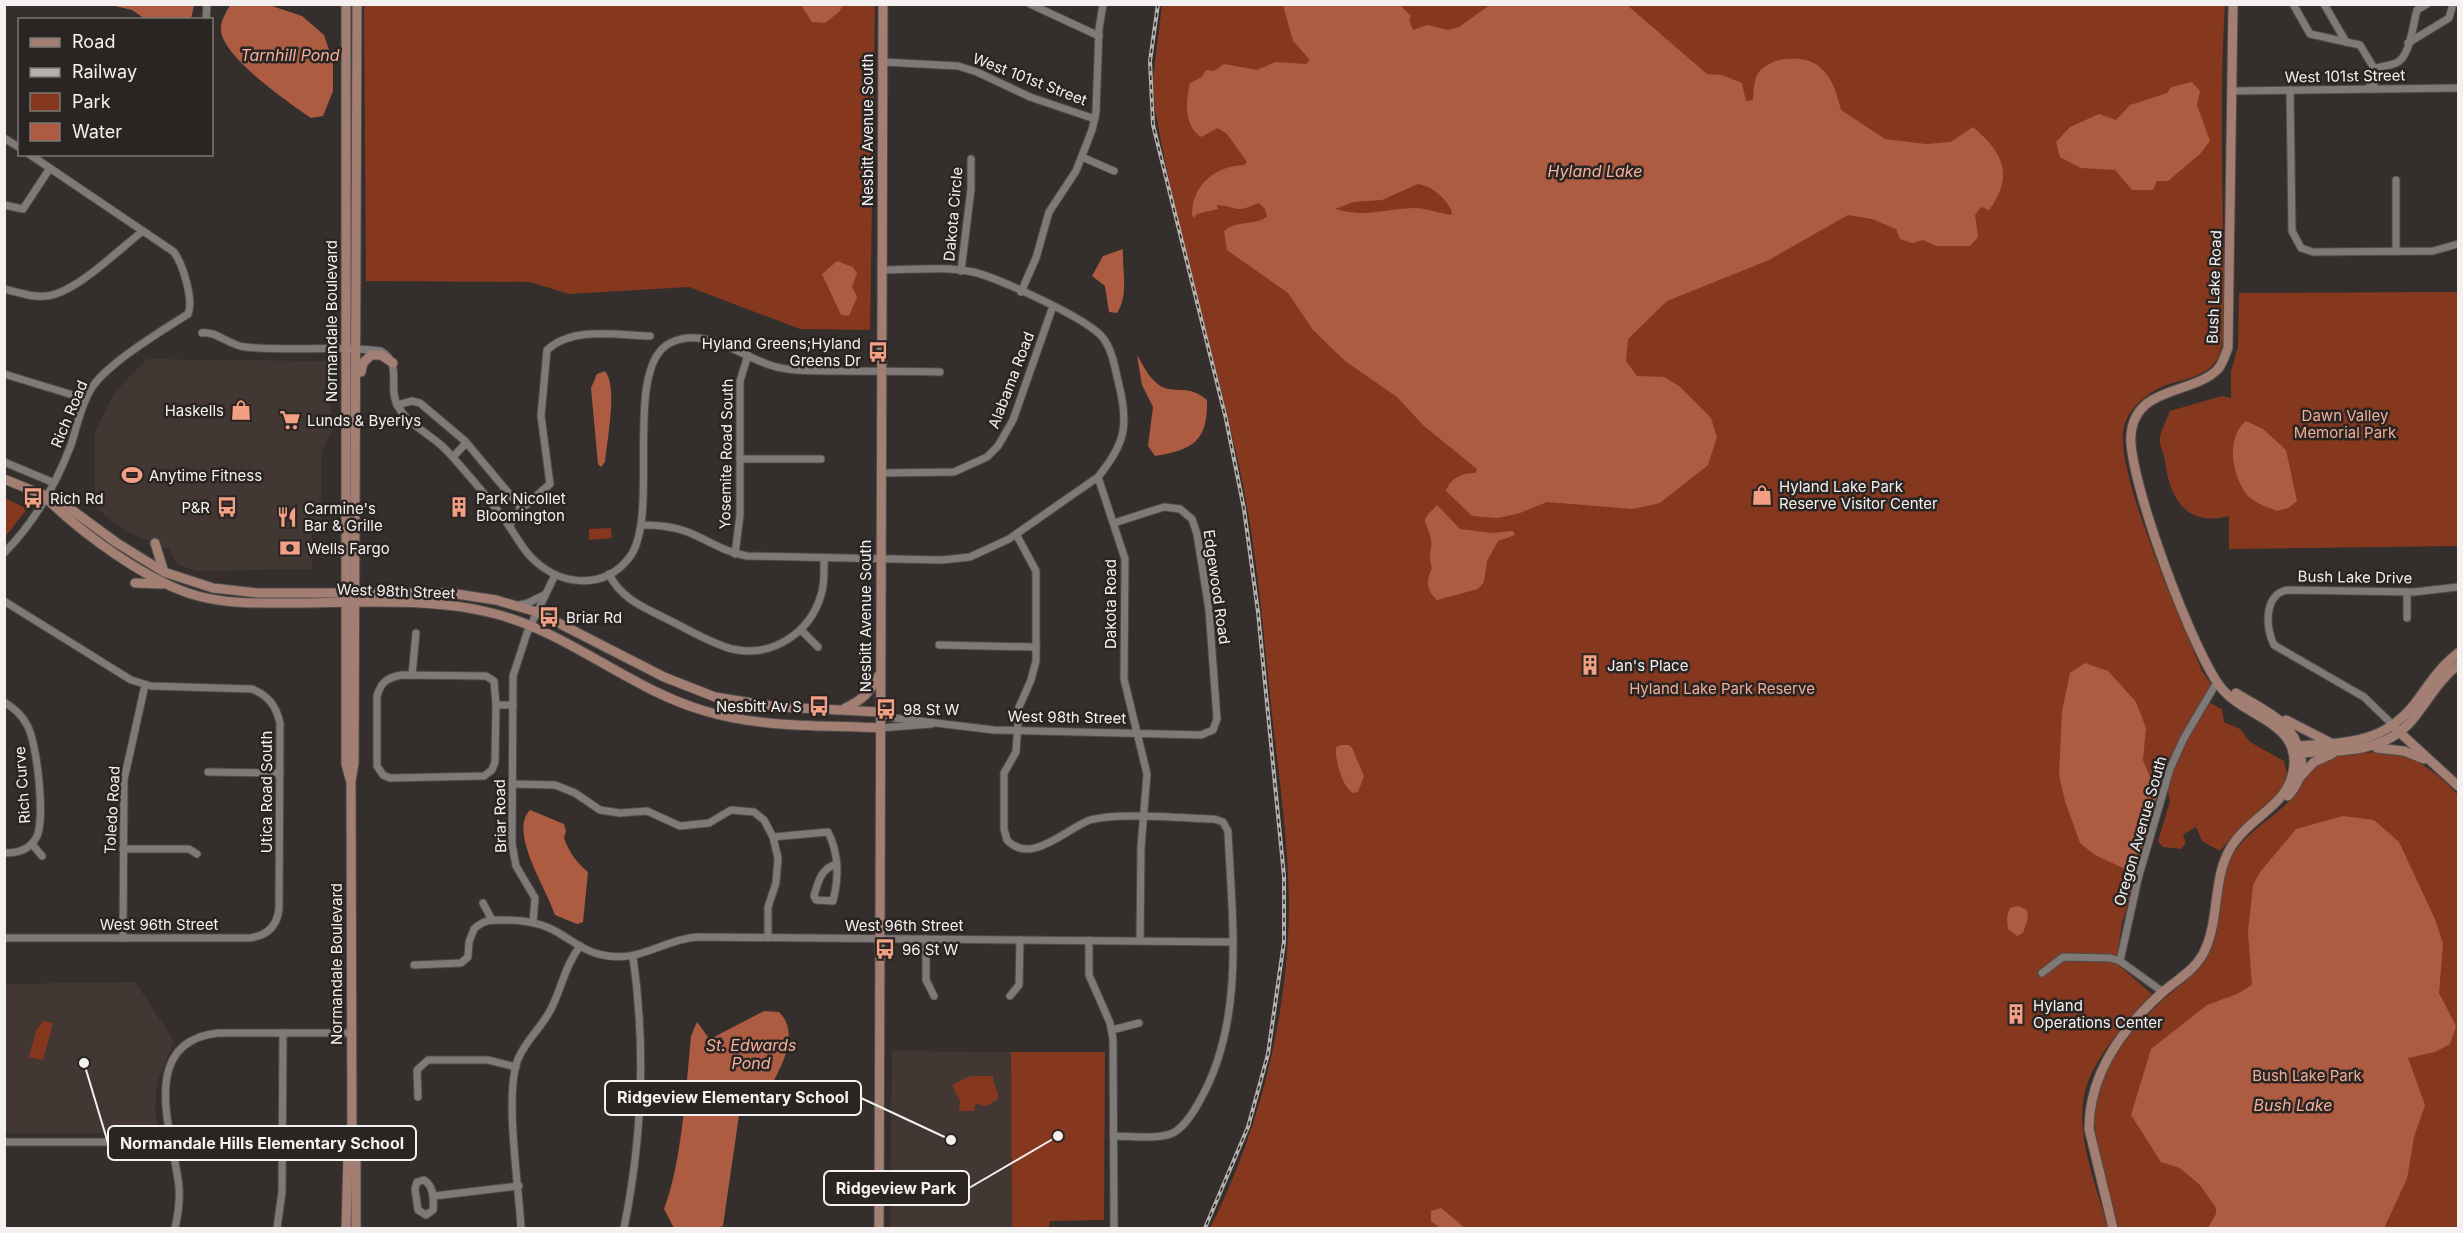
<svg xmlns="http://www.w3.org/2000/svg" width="2463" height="1233" font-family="Inter,sans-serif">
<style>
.built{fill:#423733}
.green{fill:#85381e}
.water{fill:#ad5c41;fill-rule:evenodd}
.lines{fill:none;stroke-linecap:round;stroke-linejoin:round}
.street-casing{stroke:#4f4b4a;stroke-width:9}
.secondary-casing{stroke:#4f4b4a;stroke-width:11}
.street{stroke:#7f7a78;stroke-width:7}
.secondary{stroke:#a27e73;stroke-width:9}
.rail-casing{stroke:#b4b0af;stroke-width:4}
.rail{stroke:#2a2523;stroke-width:1.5;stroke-dasharray:4.5;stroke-linecap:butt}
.labels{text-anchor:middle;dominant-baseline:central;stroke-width:5;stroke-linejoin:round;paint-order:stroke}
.street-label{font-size:15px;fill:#f4f1f0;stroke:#2a2523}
.poi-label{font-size:15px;fill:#f4f1f0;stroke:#2a2523;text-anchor:start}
.park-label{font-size:15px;fill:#f1ad97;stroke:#2a2523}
.water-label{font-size:16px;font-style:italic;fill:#f4b09a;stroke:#2a2523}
.leader{fill:none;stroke:#f4f1f0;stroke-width:2}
.callout-dot{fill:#f4f1f0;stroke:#2a2523;stroke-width:2}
.callout{fill:#2a2523;stroke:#f4f1f0;stroke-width:2}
.callout-label{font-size:16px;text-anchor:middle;font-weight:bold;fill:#f4f1f0}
</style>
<rect width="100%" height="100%" fill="#342f2d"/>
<g class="built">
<polygon points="147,359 330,361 331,432 321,453 321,533 312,534 312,569 196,571 177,564 169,549 125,531 95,507 95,431 115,392"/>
<polygon points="135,982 174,1041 157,1083 155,1110 159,1133 5,1133 4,984"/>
<polygon points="892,1051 1011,1052 1012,1228 890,1228"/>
</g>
<g class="green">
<polygon points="364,5 875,5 870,330 800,329 689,287 569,294 530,282 366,281"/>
<path d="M1162 5H2225C2220 81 2222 158 2223 236 2224 272 2229 313 2221 349 2214 382 2174 377 2152 392 2139 401 2127 412 2124 427 2113 470 2183 624 2202 671L2211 684 2181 737 2166 773 2151 832 2122 923 2116 963 2152 994C2129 1019 2103 1047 2089 1079 2070 1126 2096 1183 2108 1228H1210C1260 1130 1289 1012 1289 902 1288 833 1277 764 1270 696 1262 616 1255 535 1237 457 1211 341 1176 227 1155 110L1153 79Z"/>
<path d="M2458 292V546L2229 549V516C2186 527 2170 499 2165 461 2164 454 2159 445 2160 438 2161 430 2167 419 2170 411L2222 396 2231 398V371L2238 347 2239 293Z"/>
<polygon points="5,498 27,509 5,537 4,498"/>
<polygon points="611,528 612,538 589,540 589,529"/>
<path d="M2208 702 2222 709 2224 722 2240 729 2250 742 2284 761 2288 779C2272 808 2241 825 2220 851L2202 841 2196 827 2183 835 2186 843 2181 849 2163 847 2158 841 2170 801 2167 788 2177 756Z"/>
<path d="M2387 752C2416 755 2439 775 2458 795V1228H2119C2109 1189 2088 1141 2096 1100 2105 1061 2135 1025 2164 999 2177 987 2193 977 2204 962 2224 935 2217 897 2228 866 2239 835 2268 823 2289 801 2303 786 2307 767 2329 758 2346 752 2369 753 2387 752Z"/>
<polygon points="43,1021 53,1023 43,1060 29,1057 36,1031"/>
<polygon points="1011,1052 1105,1052 1104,1220 1050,1221 1049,1228 1012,1228"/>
<path d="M970 1076H993C992 1085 999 1089 998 1099L987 1106 976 1104 974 1111H959L960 1101 952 1085Z"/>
</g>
<g class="water">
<polygon points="111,5 194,4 194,5 191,19 145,19 132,10"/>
<path d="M230 5H269L302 16 324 35 333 62V91L323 116 311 118C289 103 224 58 221 31 220 21 226 13 230 5Z"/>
<polygon points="801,5 801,4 843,5 839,12 825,23 812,22"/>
<path d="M1283 5H1400L1411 16 1409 20 1413 30 1427 25 1448 30 1459 27 1490 5H1627L1707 74 1722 75 1742 83 1746 101 1753 100C1754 90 1753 76 1762 69 1776 56 1808 54 1822 69 1834 81 1837 95 1841 110L1885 139 1926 144 1951 142 1973 127C2004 153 2014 176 1989 210L1981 207 1975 215 1978 237 1970 246H1937L1923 240 1912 243 1900 239 1896 229 1872 219 1848 215 1769 260 1667 301 1628 339 1626 361 1637 376 1664 377 1679 386 1711 418 1717 437 1708 465 1660 503 1633 509 1547 502 1520 513 1498 518 1472 516 1446 491C1451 477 1463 473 1476 473L1477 469 1424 426 1397 397 1345 361 1313 330 1288 293 1227 250 1224 231C1237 220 1253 226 1267 217L1265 209 1259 203C1232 214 1242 207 1217 205L1218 209 1197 214 1194 218 1192 215C1192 185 1215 166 1244 165L1247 162 1227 134 1218 128 1201 137C1183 125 1186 101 1190 83L1202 77 1206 70 1214 71 1224 64 1257 70 1275 62 1306 64 1310 60 1293 41ZM1418 184C1434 187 1444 197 1452 211L1451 215C1439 213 1426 208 1414 208 1383 209 1366 218 1335 209L1353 202 1382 200Z"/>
<polygon points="2192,82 2200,91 2197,105 2210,141 2200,154 2168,181 2157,181 2153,190 2132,190 2115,170 2081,168 2060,157 2056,142 2070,127 2099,114 2116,120 2130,105 2167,93 2171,87"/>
<path d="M1123 249C1122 270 1129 295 1117 313L1109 312 1105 286 1092 276 1103 256Z"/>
<polygon points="837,261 853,267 857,273 852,287 857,297 849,316 841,315 822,274"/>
<path d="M1137 355C1143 365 1148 377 1159 385 1173 395 1188 383 1207 400 1208 441 1193 450 1155 456L1148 446 1153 407 1142 385Z"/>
<path d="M605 371C618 386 607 441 605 462L601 467 598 464 591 388 597 374Z"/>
<path d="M2246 421 2263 429 2286 450 2297 501 2288 508 2277 511C2268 507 2254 503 2248 496 2232 477 2225 438 2246 421Z"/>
<path d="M1437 505 1460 529 1491 533 1513 531 1515 535 1498 541 1487 561 1484 582 1478 589 1437 600C1426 590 1426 581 1432 568 1427 555 1433 550 1431 539 1426 518 1418 524 1437 505Z"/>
<polygon points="2085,663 2108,671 2136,702 2146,728 2143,760 2157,794 2134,873 2095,855 2080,843 2065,801 2059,775 2062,711 2070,673"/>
<path d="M1341 745H1349L1352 748 1364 776 1358 792 1353 793C1342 787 1335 760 1336 747Z"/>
<path d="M530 810 564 824 566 831 564 838C569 852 576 862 588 872L583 922 577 924 555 915C548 891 508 832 530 810Z"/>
<polygon points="2343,816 2374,820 2399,842 2435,919 2443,944 2439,993 2456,1026 2450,1044 2435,1052 2408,1058 2425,1105 2414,1137 2407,1179 2384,1228 2208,1228 2216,1214 2216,1208 2200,1185 2180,1168 2161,1162 2131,1115 2151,1049 2207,1005 2237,994 2252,985 2248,932 2253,885 2260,872 2296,829"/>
<polygon points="2018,906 2027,910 2028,918 2023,933 2017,936 2008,929 2007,917 2010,908"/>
<path d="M764 1011 779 1012C799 1032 784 1062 773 1082L747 1089 742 1094 723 1226 715 1228H674L664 1209C682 1163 686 1087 691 1036L697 1022 708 1037 712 1038Z"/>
<polygon points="1441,1208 1465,1228 1440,1228 1431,1221 1431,1211"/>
</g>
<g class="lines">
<g class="street-casing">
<g id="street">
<polyline points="1030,4 1099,36"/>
<polyline points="2293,4 2310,34 2360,45 2377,73 2373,89"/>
<polyline points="2324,4 2346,42"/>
<polyline points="206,20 207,4"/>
<polyline points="2408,43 2449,18 2453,4"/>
<polyline points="883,62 958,66 977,72 1030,97 1095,119"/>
<path d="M2373 89 2369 82V72C2377 65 2387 67 2396 63 2410 58 2413 24 2417 10L2427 4"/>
<polyline points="2290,90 2292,231 2301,248 2313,252 2433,251 2458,244"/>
<polyline points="2232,91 2458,88"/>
<polyline points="4,138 20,148"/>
<polyline points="1082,157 1114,171"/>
<polyline points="2396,180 2396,251"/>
<polyline points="4,205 23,209 50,168"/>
<path d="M882 270C911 270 945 266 973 272 998 278 1089 319 1103 338 1113 351 1115 369 1119 385 1129 426 1125 444 1098 477L1125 559 1124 679 1147 774 1141 847 1140 941"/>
<polyline points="961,271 971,189 971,159"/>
<path d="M4 289C18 292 32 298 46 296 75 294 119 249 143 231"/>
<polyline points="1021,292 1036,258 1049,212 1076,171 1092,130 1096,112 1099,29 1103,4"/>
<path d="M202 333C215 330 230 346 245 347 290 352 336 345 381 351 404 365 386 388 399 408 410 427 435 436 449 453 467 473 485 494 501 515 512 528 519 544 530 556 557 585 602 592 629 558 662 517 621 368 670 343 705 325 741 357 773 366 793 372 815 370 836 371 871 371 905 371 940 372"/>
<polyline points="4,374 86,399"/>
<polyline points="397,405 412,401 420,403 465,441 522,509"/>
<polyline points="453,457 466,443"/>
<polyline points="740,459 821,459"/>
<polyline points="4,462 52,482"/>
<polyline points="881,473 954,472 987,457 998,446 1013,420 1053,306"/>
<path d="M642 525C657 525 671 526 685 531 707 539 723 552 747 556L942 560 970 557 1009 539 1098 477"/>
<path d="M509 526 519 511 550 484 541 416 547 350C573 326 618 335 650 336"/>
<path d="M1016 534 1036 571V661L1031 680 1019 707 1016 752 1004 773V829L1007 840C1031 866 1067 828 1090 820 1117 812 1183 818 1214 819L1223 822 1228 831C1232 920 1246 1021 1199 1102 1193 1113 1184 1127 1173 1133 1156 1140 1131 1136 1113 1136"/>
<path d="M4 553C34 523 56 484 71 445 77 426 81 405 91 389 106 364 163 330 188 314 194 300 183 265 174 252L29 154"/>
<polyline points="735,554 740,515 740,381 748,355"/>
<path d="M609 574C621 599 645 608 669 620 689 630 710 643 732 649 772 658 810 633 821 595 825 583 824 570 824 558"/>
<polyline points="2407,592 2407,618"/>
<path d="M4 601 131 680 151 686 252 689C269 696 276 706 280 723L279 909C277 926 267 936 249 938H4"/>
<polyline points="519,605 528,603 544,595"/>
<polyline points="801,630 818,647"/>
<polyline points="939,645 1036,647"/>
<polyline points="412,675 416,633"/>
<path d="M4 702C14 708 22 715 27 725 37 741 46 822 36 838 29 850 18 853 4 853"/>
<path d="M496 705 495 762 492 770 484 776 390 778 383 775 377 766V696C381 682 387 678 401 675L486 676 494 681 496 705H513"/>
<polyline points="880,712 894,718 994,730 1201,735 1213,730 1217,719 1209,610 1197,534 1192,519 1180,509 1164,507 1114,523"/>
<path d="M2394 726 2364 697 2274 645C2265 628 2264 593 2288 590L2414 592 2458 587"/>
<polyline points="880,728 931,724"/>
<polyline points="208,772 280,773"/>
<polyline points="512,784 555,785 575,793 600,810 620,813 647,811 680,826 709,823 731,810 754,812 764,820 773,837 778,858 776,883 768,907 768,938"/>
<path d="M773 837 828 832C839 854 839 878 833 901L816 900 814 896C818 882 821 868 837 864"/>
<polyline points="32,844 42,856"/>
<polyline points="123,849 189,849 197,854"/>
<polyline points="483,903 492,920"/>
<polyline points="533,922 535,898 516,866 512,844 513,676 527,633 555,575"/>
<polyline points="123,938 124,780 145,685"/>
<polyline points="926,939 926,980 934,996"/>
<polyline points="1089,940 1089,975 1110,1023 1113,1039 1114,1228"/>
<polyline points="2120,961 2138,879 2170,769 2184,738 2217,682"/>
<path d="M414 965 461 963 468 957 469 942 474 929C483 920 491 920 503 920 522 920 540 922 557 932 571 940 583 950 598 954 639 965 660 940 697 937L1233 942"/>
<polyline points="2042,973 2063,957 2110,958 2120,961 2163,992"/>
<polyline points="1010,996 1019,985 1020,940"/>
<polyline points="1112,1030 1139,1023"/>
<polyline points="611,1095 640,1096"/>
<polyline points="418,1097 417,1070 428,1060 488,1060 516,1067"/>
<polyline points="4,1142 170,1142"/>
<path d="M424 1180C434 1186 434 1199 433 1210L426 1215 418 1210 415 1189 417 1182Z"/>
<polyline points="434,1196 519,1186"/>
<path d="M175 1228C178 1215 180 1201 179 1187 174 1137 135 1042 218 1033H351"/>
<polyline points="277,1228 282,1192 283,1033"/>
<path d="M521 1228C519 1187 504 1094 518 1059 526 1040 542 1027 551 1009 562 987 565 966 580 946"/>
<path d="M624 1228C642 1139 646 1048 633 957"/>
</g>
</g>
<g class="secondary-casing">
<g id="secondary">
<polyline points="346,4 346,764 350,779"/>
<polyline points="361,372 363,363 371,355 381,355 393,363"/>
<polyline points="4,479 61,502 117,543 164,572 213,588 258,593 450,593 496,600 537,612 664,677 715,697 778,707 880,712"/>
<path d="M47 499C83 534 149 583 198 596 227 604 258 603 288 603 354 603 427 597 492 613 569 632 629 689 705 711 760 728 823 725 880 728"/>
<polyline points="155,543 164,572"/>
<polyline points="135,583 162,584"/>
<path d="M2236 693C2264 711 2294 720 2301 757 2303 772 2298 785 2288 796"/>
<path d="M845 708C863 700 870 692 879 675"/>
<polyline points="2286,720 2329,742"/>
<polyline points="2396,729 2458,786"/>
<polyline points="2377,748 2404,751 2424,759"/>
<path d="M2293 752 2299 746C2351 742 2386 744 2419 698 2431 681 2441 666 2458 653"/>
<path d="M2293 752 2300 753C2345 750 2388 754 2417 714 2430 697 2441 678 2458 665"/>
<polyline points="2300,777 2314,762 2332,754"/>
<polyline points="346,1228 348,1156 352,1147"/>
<polyline points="356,1228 356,1158 352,1147 351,781 354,763 357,4"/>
<polyline points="879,1228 883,4"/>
<path d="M2113 1228 2089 1129C2089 1073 2124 1026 2165 990 2180 978 2197 968 2205 950 2221 915 2211 871 2236 840 2252 818 2285 804 2292 776 2306 724 2248 719 2223 690 2195 659 2127 476 2131 435 2135 385 2193 395 2218 369 2223 363 2225 355 2228 348L2233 4"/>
</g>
</g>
<use href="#street" class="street"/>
<use href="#secondary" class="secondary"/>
<g class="rail-casing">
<polyline id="rail" points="1158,4 1150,61 1153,125 1226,419 1244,509 1258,612 1284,876 1284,942 1268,1054 1248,1127 1205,1228"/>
</g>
<use href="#rail" class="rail"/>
</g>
<defs>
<g id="bus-bare" transform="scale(1.62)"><path d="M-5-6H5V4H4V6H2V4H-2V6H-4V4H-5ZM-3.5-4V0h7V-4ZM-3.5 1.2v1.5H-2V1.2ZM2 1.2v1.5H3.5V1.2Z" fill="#f39f84" stroke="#2a2523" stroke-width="2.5" paint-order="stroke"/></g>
<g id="shop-bare" transform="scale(1.62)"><path d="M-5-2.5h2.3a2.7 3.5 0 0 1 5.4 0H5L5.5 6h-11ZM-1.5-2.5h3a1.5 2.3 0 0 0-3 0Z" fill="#f39f84" stroke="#2a2523" stroke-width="2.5" paint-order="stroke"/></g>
<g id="supermarket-bare" transform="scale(1.62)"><path d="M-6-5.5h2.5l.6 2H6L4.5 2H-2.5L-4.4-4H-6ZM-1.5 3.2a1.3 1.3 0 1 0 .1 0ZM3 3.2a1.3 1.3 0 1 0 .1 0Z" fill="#f39f84" stroke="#2a2523" stroke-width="2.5" paint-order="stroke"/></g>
<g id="stadium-bare" transform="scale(1.62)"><path d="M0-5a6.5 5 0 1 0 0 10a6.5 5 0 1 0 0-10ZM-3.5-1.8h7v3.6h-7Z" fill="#f39f84" stroke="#2a2523" stroke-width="2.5" paint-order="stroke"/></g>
<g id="building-bare" transform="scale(1.62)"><path d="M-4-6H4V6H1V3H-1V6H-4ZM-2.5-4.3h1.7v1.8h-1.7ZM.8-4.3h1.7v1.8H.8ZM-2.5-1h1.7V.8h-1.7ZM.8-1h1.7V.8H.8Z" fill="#f39f84" stroke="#2a2523" stroke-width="2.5" paint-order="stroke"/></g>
<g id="restaurant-bare" transform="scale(1.62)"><path d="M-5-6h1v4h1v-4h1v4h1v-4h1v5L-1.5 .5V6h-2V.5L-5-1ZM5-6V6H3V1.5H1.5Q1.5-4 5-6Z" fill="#f39f84" stroke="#2a2523" stroke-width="2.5" paint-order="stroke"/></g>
<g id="bank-bare" transform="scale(1.62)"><path d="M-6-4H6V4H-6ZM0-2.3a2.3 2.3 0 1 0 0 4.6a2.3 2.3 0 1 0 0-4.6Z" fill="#f39f84" stroke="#2a2523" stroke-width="2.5" paint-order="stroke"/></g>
</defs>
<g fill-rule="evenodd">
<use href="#bus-bare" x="878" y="352"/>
<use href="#shop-bare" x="241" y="410"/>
<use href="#supermarket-bare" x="290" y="420"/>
<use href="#stadium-bare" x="132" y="475"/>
<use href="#shop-bare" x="1762" y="495"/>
<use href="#bus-bare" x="33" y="498"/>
<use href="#bus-bare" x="227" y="507"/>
<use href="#building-bare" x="459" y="507"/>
<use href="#restaurant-bare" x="287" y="517"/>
<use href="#bank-bare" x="290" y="548"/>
<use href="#bus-bare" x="549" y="617"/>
<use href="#building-bare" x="1590" y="665"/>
<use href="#bus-bare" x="819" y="706"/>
<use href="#bus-bare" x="886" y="709"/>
<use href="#bus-bare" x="885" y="949"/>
<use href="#building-bare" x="2016" y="1014"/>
</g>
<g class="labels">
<g class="street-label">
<text transform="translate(2345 76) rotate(-1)">West 101st Street</text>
<text transform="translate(1030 79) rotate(21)">West 101st Street</text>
<text transform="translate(867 130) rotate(-90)">Nesbitt Avenue South</text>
<text transform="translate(953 214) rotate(-85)">Dakota Circle</text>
<text transform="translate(2214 287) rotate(-88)">Bush Lake Road</text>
<text transform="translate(331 321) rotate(-90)">Normandale Boulevard</text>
<text transform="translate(1011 380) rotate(-69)">Alabama Road</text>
<text transform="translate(69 414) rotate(-67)">Rich Road</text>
<text transform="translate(726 454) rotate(-89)">Yosemite Road South</text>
<text transform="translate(2355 577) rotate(1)">Bush Lake Drive</text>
<text transform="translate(1217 587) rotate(82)">Edgewood Road</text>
<text transform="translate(396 591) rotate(2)">West 98th Street</text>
<text transform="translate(1110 604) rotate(-90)">Dakota Road</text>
<text transform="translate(865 616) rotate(-90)">Nesbitt Avenue South</text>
<text transform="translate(1067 717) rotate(1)">West 98th Street</text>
<text transform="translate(22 785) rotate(-94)">Rich Curve</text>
<text transform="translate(266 792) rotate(-90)">Utica Road South</text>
<text transform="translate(112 810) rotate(-87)">Toledo Road</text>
<text transform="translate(500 816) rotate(-91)">Briar Road</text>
<text transform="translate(2140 831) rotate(-74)">Oregon Avenue South</text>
<text x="159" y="924">West 96th Street</text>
<text x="904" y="925">West 96th Street</text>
<text transform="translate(336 964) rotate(-90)">Normandale Boulevard</text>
</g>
<g class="poi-label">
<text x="861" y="343" text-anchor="end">Hyland Greens;Hyland<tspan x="861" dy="17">Greens Dr</tspan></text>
<text x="224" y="410" text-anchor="end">Haskells</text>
<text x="307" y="420">Lunds &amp; Byerlys</text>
<text x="149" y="475">Anytime Fitness</text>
<text x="1779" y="486">Hyland Lake Park<tspan x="1779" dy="17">Reserve Visitor Center</tspan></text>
<text x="50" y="498">Rich Rd</text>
<text x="476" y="498">Park Nicollet<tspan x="476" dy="17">Bloomington</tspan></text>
<text x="210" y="507" text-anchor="end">P&amp;R</text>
<text x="304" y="508">Carmine's<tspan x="304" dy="17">Bar &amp; Grille</tspan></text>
<text x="307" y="548">Wells Fargo</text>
<text x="566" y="617">Briar Rd</text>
<text x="1607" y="665">Jan's Place</text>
<text x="802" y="706" text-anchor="end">Nesbitt Av S</text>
<text x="903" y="709">98 St W</text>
<text x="902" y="949">96 St W</text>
<text x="2033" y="1005">Hyland<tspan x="2033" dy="17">Operations Center</tspan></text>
</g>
<g class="park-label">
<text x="2345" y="415">Dawn Valley<tspan x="2345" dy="17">Memorial Park</tspan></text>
<text x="1722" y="688">Hyland Lake Park Reserve</text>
<text x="2307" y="1075">Bush Lake Park</text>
</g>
<g class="water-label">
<text x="290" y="55">Tarnhill Pond</text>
<text x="1595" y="171">Hyland Lake</text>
<text x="751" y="1045">St. Edwards<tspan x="751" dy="18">Pond</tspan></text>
<text x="2293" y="1105">Bush Lake</text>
</g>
</g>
<path class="leader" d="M951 1140L861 1098M84 1063L108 1143M1058 1136L969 1188"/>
<g class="callout-dot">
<circle cx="951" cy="1140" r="6"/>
<circle cx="84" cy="1063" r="6"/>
<circle cx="1058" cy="1136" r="6"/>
</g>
<g class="callout">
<rect x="605" y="1081" width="256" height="34" rx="6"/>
<rect x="108" y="1126" width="308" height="34" rx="6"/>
<rect x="824" y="1171" width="145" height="34" rx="6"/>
</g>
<g class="callout-label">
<text x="733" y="1103">Ridgeview Elementary School</text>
<text x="262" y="1149">Normandale Hills Elementary School</text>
<text x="896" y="1194">Ridgeview Park</text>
</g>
<rect width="2463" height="1233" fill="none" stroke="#f4f1f0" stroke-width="12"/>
<rect x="18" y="18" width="195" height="138" fill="#2a2523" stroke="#7b7775" stroke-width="1.5"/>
<rect x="30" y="38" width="30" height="9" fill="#a27e73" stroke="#7b7775" stroke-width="1.5"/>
<text x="72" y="48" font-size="18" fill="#f4f1f0">Road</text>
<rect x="30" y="68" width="30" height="9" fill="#b4b0af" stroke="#7b7775" stroke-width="1.5"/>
<text x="72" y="78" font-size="18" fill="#f4f1f0">Railway</text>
<rect x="30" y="93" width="30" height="18" fill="#85381e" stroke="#7b7775" stroke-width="1.5"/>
<text x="72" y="108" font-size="18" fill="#f4f1f0">Park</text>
<rect x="30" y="123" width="30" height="18" fill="#ad5c41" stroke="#7b7775" stroke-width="1.5"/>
<text x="72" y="138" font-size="18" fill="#f4f1f0">Water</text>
</svg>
